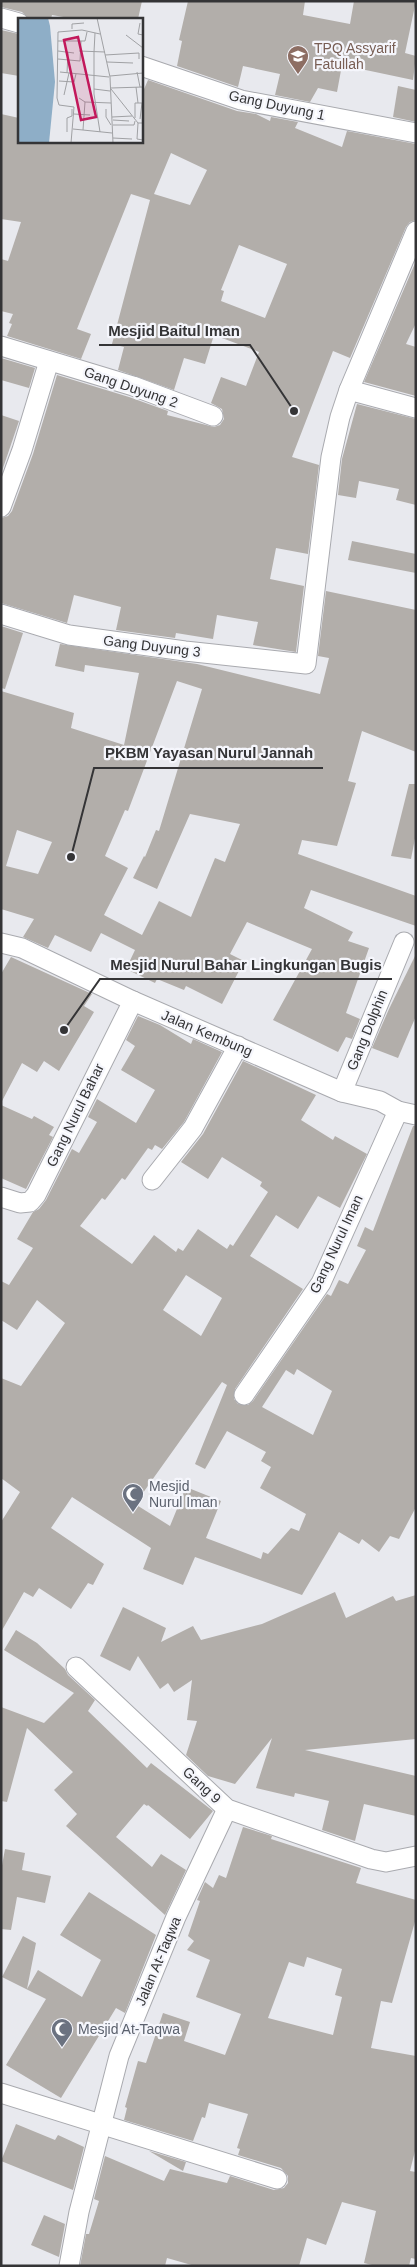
<svg xmlns="http://www.w3.org/2000/svg" width="417" height="2267" font-family="Arial,sans-serif">
<style>
.building{fill:#b2aeaa;fill-rule:evenodd}
.lines{fill:none;stroke-linecap:round;stroke-linejoin:round}
.street-casing{stroke:#a9aaaf;stroke-width:21}
.street{stroke:#fff;stroke-width:19}
.labels{text-anchor:middle;dominant-baseline:central;stroke-width:4.5;stroke-linejoin:round;paint-order:stroke}
.education-label{font-size:14px;fill:#785e54;stroke:#f5f6fc;text-anchor:start}
.street-label{font-size:14px;fill:#343436;stroke:#f5f6fc}
.worship-label{font-size:14px;fill:#5b616d;stroke:#f5f6fc;text-anchor:start}
.inset-road{fill:none;stroke:#a0a1a4;stroke-width:1}
.view{fill:#c2185b;fill-opacity:0.15;stroke:#c2185b;stroke-width:2.5}
.inset-edge{fill:none;stroke:#343436;stroke-width:2.5}
.leader{fill:none;stroke:#343436;stroke-width:2}
.callout-dot{fill:#343436;stroke:#f5f6fc;stroke-width:2}
.callout-label{font-size:15px;text-anchor:middle;font-weight:bold;fill:#343436;stroke:#f5f6fc;stroke-width:4.5;stroke-linejoin:round;paint-order:stroke}
</style>
<rect width="100%" height="100%" fill="#e8e9ee"/>
<g class="building">
<polygon points="1,1 142,1 138,19 75,19 52,15 51,19 29,19 22,12 1,7"/>
<polygon points="188,1 305,1 303,15 350,24 354,1 416,1 405,53 416,56 413,80 342,65 337,92 318,88 310,102 275,95 280,74 243,66 238,87 177,66 182,41 179,40"/>
<polygon points="1,30 19,34 19,76 1,73"/>
<path d="M148 80 237 111 256 114 270 121 271 117 298 122 295 128 342 147 347 131 416 144V220L410 222 406 227 350 358 333 351 292 457 319 465 308 554 276 548 270 579 304 586 296 652 253 645 258 622 217 615 213 639 176 633 175 638 116 630 121 607 74 595 67 623 1 603V518L8 516 12 511 33 454 57 375 129 397 168 411 167 415 214 427 220 425 224 419 222 409 211 403 221 377 246 386 259 352 214 335 205 364 184 358 174 390 118 370 124 347 112 344 150 200 131 194 77 329 91 334 81 359 7 336 12 324 9 323 13 314 1 311V259L8 261 21 222 1 219V114L19 118V141H141V96ZM171 153 207 170 190 205 154 194ZM239 245 287 264 265 318 221 301 224 291 221 290Z"/>
<polygon points="398,86 416,90 416,122 393,117"/>
<polygon points="416,261 416,323 406,344 416,347 416,396 364,382"/>
<polygon points="1,358 35,368 29,388 1,380"/>
<polygon points="357,404 416,419 416,505 396,500 399,489 359,481 356,498 338,495 342,459"/>
<polygon points="1,415 19,421 1,474"/>
<polygon points="352,541 416,554 416,573 348,560"/>
<path d="M326 591 416 610V752L362 731 348 781 356 783 337 846 302 840 298 854 416 896V926L311 890 304 908 353 932 348 941 369 948 346 1013 360 1019 352 1039 346 1037 338 1052 273 1020 312 949 247 922 230 954 244 961 222 1004 186 986 184 990 157 979 155 983 126 969 135 950 101 933 91 952 55 935 48 948 23 937 34 919 1 909V691L74 713 71 728 124 745 139 673 85 665 84 672 55 666 60 644 197 664 320 694 329 658 318 656ZM177 681 202 689 159 831 156 830 145 857 144 856 133 878 157 889 190 814 240 824 225 862 215 858 191 917 159 901 142 935 104 915 128 868 105 856 125 810 128 811ZM17 830 52 842 38 874 6 866Z"/>
<polygon points="1,626 23,633 5,689 1,688"/>
<polygon points="409,784 416,784 416,833 411,859 391,856"/>
<polygon points="416,954 416,1016 398,1058 372,1048 389,1009"/>
<polygon points="11,957 92,994 84,1006 94,1012 59,1071 44,1061 37,1072 22,1063 1,1103 1,974"/>
<path d="M138 1016 160 1025 191 1044 193 1039 222 1052 184 1122 162 1149 155 1145 152 1150 148 1148 125 1180 122 1178 105 1200 102 1198 80 1226 132 1264 154 1235 176 1252 178 1248 183 1251 198 1229 227 1249 230 1244 233 1246 268 1192 260 1186 262 1182 222 1157 208 1179 181 1162 203 1134 243 1061 316 1095 301 1120 333 1140 335 1136 367 1154 340 1208 318 1196 298 1229 276 1215 250 1256 303 1289 235 1389 234 1399 238 1404 248 1405 253 1401 327 1294 331 1296 339 1280 348 1284 366 1250 357 1246 365 1227 373 1231 413 1126H416V1507L399 1539 390 1536 379 1552 362 1539 359 1544 339 1532 302 1595 195 1557 183 1585 143 1569 151 1548 72 1497 51 1528 104 1564 93 1585 88 1583 71 1609 39 1588 33 1597 24 1592 1 1632V1522L20 1492 1 1478V1378L21 1386 65 1323 37 1300 17 1330 1 1320V1281L9 1285 33 1248 17 1239 33 1212 39 1209 46 1200 72 1149 79 1153 97 1122 88 1117 97 1099 136 1123 155 1090 121 1070 135 1046 126 1040ZM186 1275 222 1298 201 1336 163 1310ZM297 1369 332 1391 313 1435 262 1407 286 1370 294 1375ZM222 1382 227 1385 195 1464 205 1469 227 1431 266 1452 261 1461 271 1467 260 1488 306 1514 299 1531 291 1528 268 1554 263 1552 261 1559 206 1538 221 1501 186 1487 170 1526 135 1504Z"/>
<polygon points="1,1105 32,1119 34,1116 54,1127 49,1135 53,1137 26,1189 1,1178"/>
<polygon points="335,1592 346,1618 393,1596 396,1601 416,1595 416,1739 305,1750 416,1776 416,1816 364,1804 355,1841 322,1830 329,1801 295,1793 294,1797 256,1788 272,1738 235,1784 208,1776 186,1755 197,1721 187,1720 192,1680 174,1692 168,1683 160,1689 138,1656 130,1671 100,1656 123,1607 166,1628 161,1642 193,1626 201,1640 262,1624"/>
<polygon points="16,1630 37,1643 65,1669 68,1675 95,1700 88,1711 147,1768 151,1763 213,1811 190,1839 148,1805 147,1806 144,1804 116,1837 152,1867 161,1854 186,1870 165,1915 66,1826 77,1814 54,1790 73,1772 27,1728 7,1802 1,1801 1,1707 44,1723 74,1693 4,1650"/>
<path d="M243 1827 272 1836 271 1839 361 1868 356 1883 416 1900V1918L392 2003 381 2001 371 2048 416 2056V2147L410 2171 416 2172V2259L411 2258 409 2266H376L364 2263 376 2211 342 2202 326 2245 307 2238 299 2266H195L167 2258 165 2266H80L86 2234H89L99 2201 94 2199 105 2156 164 2181 170 2169 227 2183 230 2176 274 2190 284 2188 288 2183V2176L281 2168 238 2155 240 2149 237 2148 248 2114 209 2103 205 2118 202 2117 193 2141 124 2120 127 2108 125 2107 138 2061 146 2063 163 2013 190 2022 184 2041 225 2055 241 2014 196 1997 210 1960 187 1950 194 1941 188 1936 200 1901 197 1900 205 1882 213 1888 219 1875 226 1878ZM307 1957 342 1969 335 1995 342 1997 333 2035 268 2018 289 1962 304 1967Z"/>
<polygon points="5,1849 25,1853 22,1870 51,1876 45,1903 17,1897 11,1930 1,1929 1,1871"/>
<polygon points="89,1892 156,1935 125,2013 116,2008 61,2098 6,2065 46,1999 2,1977 23,1936 36,1943 27,1989 38,1970 82,1997 101,1960 60,1935"/>
<polygon points="16,2124 55,2140 58,2135 84,2147 73,2190 1,2161"/>
<polygon points="149,2151 186,2162 183,2171"/>
<polygon points="44,2215 65,2224 59,2257 31,2245"/>
</g>
<g class="lines">
<g class="street-casing">
<g id="street">
<polyline points="1,18 19,23"/>
<polyline points="141,66 241,100 416,133"/>
<polyline points="1,346 133,386 213,416"/>
<polyline points="349,390 416,408"/>
<polyline points="1,507 22,450 49,361"/>
<polyline points="1,614 69,635 185,651 306,664 331,457 340,417 349,390 416,231"/>
<polyline points="1,943 22,948 133,1001 342,1092 380,1101 398,1111 416,1115"/>
<polyline points="342,1092 404,942"/>
<polyline points="152,1180 193,1128 238,1046"/>
<polyline points="1,1197 20,1203 30,1202 36,1195 133,1001"/>
<polyline points="244,1395 321,1283 398,1111"/>
<polyline points="76,1667 227,1809 371,1859 386,1862 416,1856"/>
<polyline points="1,2093 277,2179"/>
<polyline points="69,2266 79,2212 119,2056 176,1917 227,1809"/>
</g>
</g>
<use href="#street" class="street"/>
</g>
<defs>
<g id="school-pin" transform="scale(1.125)"><path d="M0 17L-7.5 6A9.5 9.5 0 1 1 7.5 6Z" fill="#8d6e63" stroke="#f5f6fc"/><path d="M0-5L7-2L0 1L-7-2ZM-4 1L0 2.5L4 1V4Q0 6-4 4Z" fill="#fff"/></g>
<g id="mosque-pin" transform="scale(1.125)"><path d="M0 17L-7.5 6A9.5 9.5 0 1 1 7.5 6Z" fill="#6b7280" stroke="#f5f6fc"/><path d="M3.5-4.9A6 6 0 1 0 3.5 4.9A5 5 0 1 1 3.5-4.9Z" fill="#fff"/></g>
</defs>
<g fill-rule="evenodd">
<use href="#school-pin" x="298" y="56"/>
<use href="#mosque-pin" x="133" y="1494"/>
<use href="#mosque-pin" x="62" y="2029"/>
</g>
<g class="labels">
<g class="education-label">
<text x="314" y="48">TPQ Assyarif<tspan x="314" dy="16">Fatullah</tspan></text>
</g>
<g class="street-label">
<text transform="translate(277 105) rotate(12)">Gang Duyung 1</text>
<text transform="translate(131 387) rotate(19)">Gang Duyung 2</text>
<text transform="translate(152 646) rotate(7)">Gang Duyung 3</text>
<text transform="translate(367 1030) rotate(-68)">Gang Dolphin</text>
<text transform="translate(207 1033) rotate(23)">Jalan Kembung</text>
<text transform="translate(75 1115) rotate(-64)">Gang Nurul Bahar</text>
<text transform="translate(336 1244) rotate(-65)">Gang Nurul Iman</text>
<text transform="translate(202 1785) rotate(43)">Gang 9</text>
<text transform="translate(158 1961) rotate(-67)">Jalan At-Taqwa</text>
</g>
<g class="worship-label">
<text x="149" y="1486">Mesjid<tspan x="149" dy="16">Nurul Iman</tspan></text>
<text x="78" y="2029">Mesjid At-Taqwa</text>
</g>
</g>
<g transform="translate(18 18)">
<rect width="125" height="125" fill="#e8e9ee"/>
<path d="M0 0H30L32 8 37 64 31 125H0Z" fill="#8eaec7"/>
<path class="inset-road" d="M79 0 92 59 95 125M122 5 120 16 125 17M54 11V6L66 5M108 17 125 30M40 23H67L69 14M40 33 56 35M61 33 87 34M76 34V76L82 114M76 34 77 15M87 37 121 35V41M40 41 62 43 63 23M89 44 115 45M42 54 91 59M119 54 122 69M49 55 50 34M92 58 125 55M41 63 56 64 58 56M118 69 120 85M93 70 125 69M76 71 92 73M93 71 120 105H125M46 77 51 55M61 80 67 84 93 85M88 91V99L93 107M56 96 72 97M94 99 114 98M117 100V85H124L122 101M95 102 111 103M120 105 119 121 125 122M95 107H116L117 103M55 111 94 115M65 112 67 84M49 114V100L54 98V91M95 120 114 121M53 125 56 89 41 87 39 80 40 14 64 12 82 16"/>
<path class="view" d="M60 19 78 99 63 102 46 22Z"/>
<rect width="125" height="125" class="inset-edge"/>
</g>
<path class="leader" d="M294 411L250 345H99M71 857L94 768H323M64 1030L100 979H392"/>
<g class="callout-dot">
<circle cx="294" cy="411" r="5"/>
<circle cx="71" cy="857" r="5"/>
<circle cx="64" cy="1030" r="5"/>
</g>
<g class="callout-label">
<text x="174" y="336">Mesjid Baitul Iman</text>
<text x="209" y="758">PKBM Yayasan Nurul Jannah</text>
<text x="246" y="970">Mesjid Nurul Bahar Lingkungan Bugis</text>
</g>
<rect width="417" height="2267" fill="none" stroke="#343436" stroke-width="5"/>
</svg>
